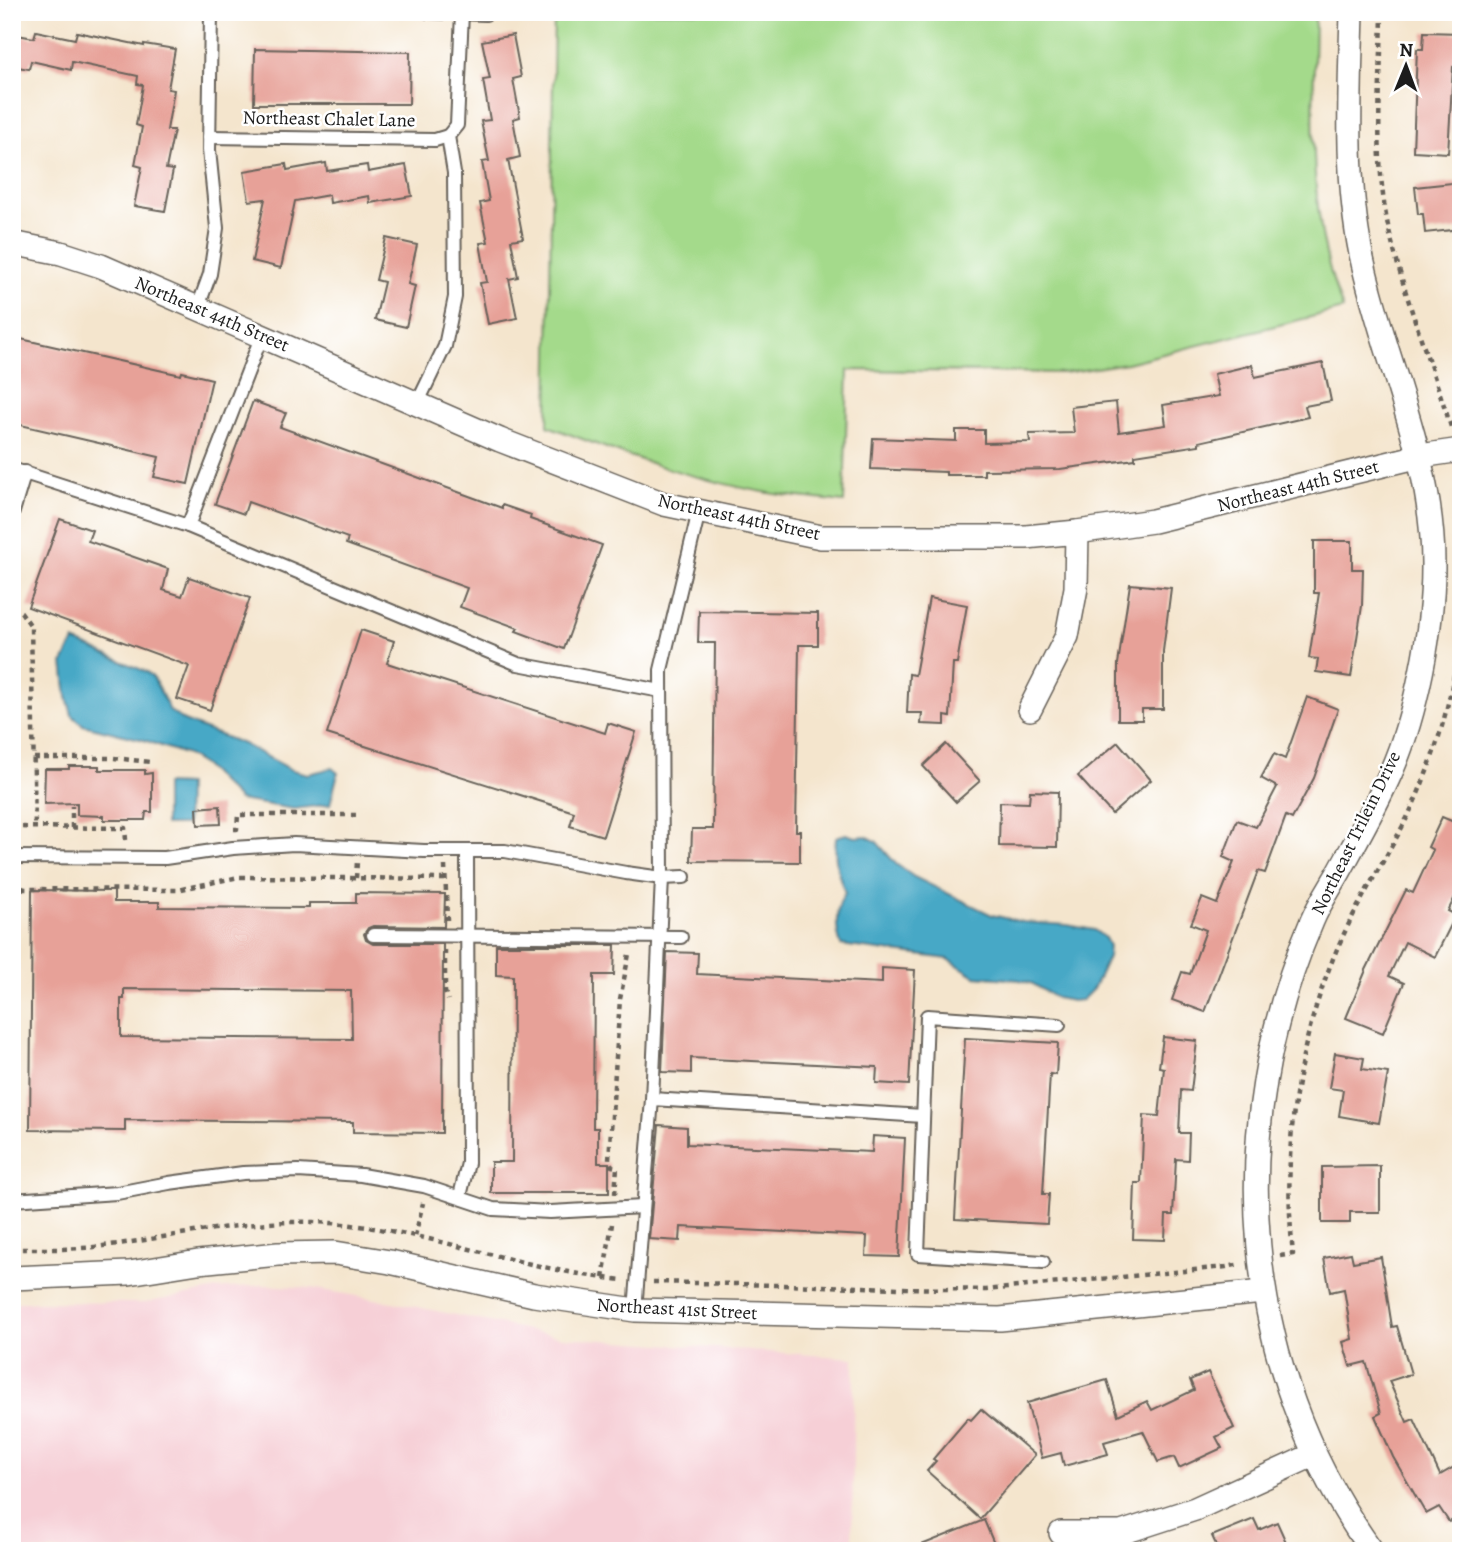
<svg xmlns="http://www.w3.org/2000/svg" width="1473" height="1563" font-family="Alegreya,serif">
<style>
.built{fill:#f6cfd6}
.green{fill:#a4da8b;stroke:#607b54;stroke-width:2}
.water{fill:#46a8c6;stroke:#316271;stroke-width:2}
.building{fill:#e7a198;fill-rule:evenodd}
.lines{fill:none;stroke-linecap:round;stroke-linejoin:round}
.service-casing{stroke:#68625a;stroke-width:16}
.minor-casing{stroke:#68625a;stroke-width:26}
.path{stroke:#68625a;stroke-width:4.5;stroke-dasharray:5 5;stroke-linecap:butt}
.service{stroke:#fff;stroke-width:12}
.minor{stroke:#fff;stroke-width:23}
.labels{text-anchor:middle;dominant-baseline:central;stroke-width:5;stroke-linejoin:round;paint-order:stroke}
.street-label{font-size:19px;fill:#1c1c1c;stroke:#fff}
</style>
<rect width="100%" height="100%" fill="#fff"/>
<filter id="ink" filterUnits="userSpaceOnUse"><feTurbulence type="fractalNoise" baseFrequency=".0143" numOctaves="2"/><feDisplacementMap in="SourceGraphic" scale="14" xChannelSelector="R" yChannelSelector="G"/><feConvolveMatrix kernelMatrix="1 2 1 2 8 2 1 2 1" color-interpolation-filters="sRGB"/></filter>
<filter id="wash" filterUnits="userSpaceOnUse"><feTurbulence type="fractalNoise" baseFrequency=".00686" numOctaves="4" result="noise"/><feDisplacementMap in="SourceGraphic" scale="28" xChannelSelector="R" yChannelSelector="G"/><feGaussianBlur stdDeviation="1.57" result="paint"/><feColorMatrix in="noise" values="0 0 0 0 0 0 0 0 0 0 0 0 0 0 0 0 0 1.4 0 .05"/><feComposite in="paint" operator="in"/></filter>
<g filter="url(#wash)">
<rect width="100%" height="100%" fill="#f4e5cd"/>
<polygon class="built" points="263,1285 311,1288 398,1303 562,1337 854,1358 852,1551 12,1551 12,1302 144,1303 218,1289"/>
<path class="green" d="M554 12H1315C1314 111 1305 215 1343 309L1127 363 1064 373 848 370 844 502C819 499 794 497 769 493 693 480 620 454 548 426Z"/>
<g class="water">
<polygon points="74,641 147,672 153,677 170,711 184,721 243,744 292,770 308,774 332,768 338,773 330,804 294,809 239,800 203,765 187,755 144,740 83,725 72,715 67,697 63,663"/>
<polygon points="165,784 187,785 186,825 165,825"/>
<path d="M846 834 855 837 866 836 876 841 896 864 914 877 992 915 1023 922 1067 925 1094 930 1105 938 1109 946 1108 957 1093 989 1082 1000 1072 1001 1056 998 1033 984 1020 980 975 976 948 959 841 945C835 929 835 907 845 893 837 871 834 861 836 837Z"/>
</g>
<g id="blocks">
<g class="building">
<polygon points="36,31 75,39 77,32 144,46 144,44 175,49 168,89 174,90 167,130 174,130 166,169 173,170 165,211 134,206 142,167 135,165 142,127 136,125 143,85 137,84 138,76 72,62 71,70 31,61 29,69 12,66 12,34 34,38"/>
<polygon points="1424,32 1461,33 1460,68 1453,67 1448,153 1413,151 1417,49 1423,49"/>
<polygon points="513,35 521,77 513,79 520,117 513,119 520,157 508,160 523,238 511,240 518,277 509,279 517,318 488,324 480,283 487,282 480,243 488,242 480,203 489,201 482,162 489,161 481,121 490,120 483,80 490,79 482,41"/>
<polygon points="255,49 410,52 409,104 254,104"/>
<polygon points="326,163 327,171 367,165 368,172 406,165 412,196 370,203 369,196 330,203 329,195 295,201 292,216 290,217 292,217 281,268 252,261 265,199 249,201 244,171 286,164 287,170"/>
<polygon points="1461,182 1461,229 1425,233 1423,214 1418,214 1415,187"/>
<polygon points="386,238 417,245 408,284 415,286 406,327 375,320 384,282 376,280"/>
<polygon points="12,337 181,375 182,372 212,379 188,484 154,477 159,457 12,423"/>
<polygon points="1323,363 1331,401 1305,406 1308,417 1199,442 1199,445 1135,455 1135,459 1060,469 984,470 984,475 946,475 946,472 871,469 873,438 956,441 956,430 984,430 984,443 1030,442 1029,434 1074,433 1071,407 1116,402 1119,432 1166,425 1163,405 1219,396 1214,374 1252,365 1255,377"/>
<polygon points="253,401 286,413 280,427 502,508 502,505 531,515 530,519 602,545 564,649 516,631 518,628 460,607 467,588 346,544 348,538 248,502 244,514 215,504"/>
<polygon points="60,519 92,530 88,541 168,569 163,590 182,596 189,577 250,598 210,710 177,699 189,666 28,607"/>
<polygon points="1314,541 1352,541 1352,569 1363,569 1362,606 1351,677 1316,672 1318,659 1309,658 1319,593 1314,593"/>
<polygon points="1130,584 1171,588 1163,651 1163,709 1142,709 1142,720 1118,720 1118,664"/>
<polygon points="929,598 967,605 957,663 953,663 950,717 945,716 945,725 921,724 922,713 907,713 909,674 915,675"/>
<polygon points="699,611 818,613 818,645 799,645 796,831 800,831 800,862 691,861 692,829 713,829 715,643 698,643"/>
<polygon points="361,630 394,641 387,663 605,733 608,723 636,732 603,836 570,826 574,812 327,734"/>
<polygon points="1307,697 1338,709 1314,778 1292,819 1286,816 1265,873 1258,871 1205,1012 1172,1000 1182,972 1190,974 1206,930 1191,924 1202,898 1217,904 1234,862 1223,857 1237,820 1256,827 1277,787 1261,778 1274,754 1285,759"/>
<polygon points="1118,742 1151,780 1112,814 1078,776"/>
<polygon points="946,744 980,781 956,802 923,766"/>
<polygon points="69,766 99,766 99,770 145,770 145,774 152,773 152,812 146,812 145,820 104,820 104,816 77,815 77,803 44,804 45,769 69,769"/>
<polygon points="1030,791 1058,792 1057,847 999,846 1000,802 1029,803"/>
<polygon points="220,806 221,824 198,825 197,808"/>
<polygon points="1442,817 1461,825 1461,885 1448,911 1456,915 1435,957 1405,942 1389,976 1404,983 1383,1033 1346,1018 1366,970 1406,890 1413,893 1433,850 1428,847"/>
<path d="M32 890 114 891V902H159V907L309 908V903H356V893L445 894 444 927 373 926 368 928 364 934 366 940 373 944H443L442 1133 353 1132V1122L125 1120V1131L30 1130ZM124 989 351 991 352 1039 121 1037V999H124Z"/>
<polygon points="496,945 615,945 614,975 594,975 593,1128 598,1128 598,1163 609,1163 609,1193 491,1193 491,1162 512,1162 513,976 496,975"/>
<polygon points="667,952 698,953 697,974 882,983 882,968 915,970 909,1085 876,1083 877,1067 691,1058 691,1073 662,1072"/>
<polygon points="1163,1037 1197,1041 1191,1091 1181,1090 1179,1133 1189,1133 1188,1160 1176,1159 1173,1215 1166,1215 1165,1240 1133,1239 1135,1183 1141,1183 1144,1115 1159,1116 1164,1068 1159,1067"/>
<polygon points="965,1038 1058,1043 1056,1075 1050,1074 1043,1194 1049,1194 1047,1224 955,1219"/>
<polygon points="1335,1053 1364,1058 1362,1069 1388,1073 1379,1123 1339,1116 1343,1090 1329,1088"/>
<polygon points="659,1125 687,1127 687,1144 872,1152 873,1136 905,1138 899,1257 866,1256 867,1236 681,1227 680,1241 649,1239"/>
<polygon points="1380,1166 1380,1212 1350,1212 1350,1223 1322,1223 1322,1167"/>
<polygon points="1351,1253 1353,1262 1381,1257 1392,1327 1397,1326 1411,1374 1389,1381 1407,1422 1414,1419 1440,1475 1461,1463 1461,1515 1449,1522 1439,1507 1426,1514 1393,1457 1375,1416 1381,1413 1366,1362 1350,1366 1343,1342 1352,1339 1344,1289 1330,1292 1324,1258"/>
<polygon points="1208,1372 1234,1428 1216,1437 1222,1448 1179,1468 1174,1457 1158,1462 1143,1431 1104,1442 1108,1454 1064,1466 1061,1453 1042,1458 1027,1403 1107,1380 1118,1415 1147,1401 1152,1410 1194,1390 1190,1380"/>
<polygon points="981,1409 1035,1455 980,1519 927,1471 936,1461 933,1459 968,1418 971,1420"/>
<polygon points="1254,1519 1259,1530 1277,1522 1290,1551 1219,1551 1212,1536"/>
<polygon points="984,1520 997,1551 909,1551 909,1550"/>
</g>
</g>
</g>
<g filter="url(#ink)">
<use href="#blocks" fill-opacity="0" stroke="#68625a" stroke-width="2"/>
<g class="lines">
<g class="service-casing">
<g id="service">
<polyline points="428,12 486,14"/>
<polyline points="448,136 457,125 462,13"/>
<polyline points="209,137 435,140 448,136"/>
<polyline points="198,307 210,274 217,228 209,150 211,12"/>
<polyline points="417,404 445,346 455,297 454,173 448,136"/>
<polyline points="12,469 188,526 518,664 661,691"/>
<polyline points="12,515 25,472"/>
<polyline points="188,526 262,335"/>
<polyline points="12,857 165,858 233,848 294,844 424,851 505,851 626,873 662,878 684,877"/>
<polyline points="373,935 681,937"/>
<polyline points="12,936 12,945"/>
<polyline points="652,1099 923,1116"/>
<polyline points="460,1196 468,1163 467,851"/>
<polyline points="12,1200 117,1193 169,1183 243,1173 298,1171 361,1175 424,1186 493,1209 550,1212 643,1207"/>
<polyline points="1043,1262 918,1254 927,1016 1059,1025"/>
<polyline points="635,1310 652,1099 662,878 661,670 699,511"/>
</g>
</g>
<g class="minor-casing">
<g id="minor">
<path d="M1352 12C1350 92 1345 175 1361 254 1383 359 1434 458 1433 567 1433 629 1416 715 1391 772 1376 806 1357 839 1339 872 1330 888 1319 904 1312 921 1223 1128 1239 1367 1372 1551"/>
<polyline points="12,243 61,253 101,266 500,440 664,504 821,537 1026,537 1077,532 1153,521 1420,456 1461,450"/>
<polyline points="1030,709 1067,636 1076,588 1077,532"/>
<polyline points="12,1278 129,1273 198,1262 278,1254 335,1253 390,1262 534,1295 635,1310 1000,1319 1263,1292"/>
<polyline points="1061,1533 1121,1533 1195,1509 1313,1455"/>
</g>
</g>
<g class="path">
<path d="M1382 12C1381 81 1374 153 1387 221 1402 292 1430 361 1452 430"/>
<polyline points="1459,470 1461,494"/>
<polyline points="12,607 21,612 31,626 35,827"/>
<polyline points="34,758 114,758 150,762"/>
<polyline points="12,827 125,828 126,840"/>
<polyline points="72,828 72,806"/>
<polyline points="234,829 237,829 238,815 360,815"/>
<polyline points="445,866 447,920"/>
<polyline points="356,878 357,861"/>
<polyline points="12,885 25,889 177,890 239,877 445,879"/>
<polyline points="445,950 445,992 448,1000"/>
<polyline points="615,1194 617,1167 612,1166 609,1159 620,999 629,954"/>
<polyline points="415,1236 423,1203"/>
<path d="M12 1249C42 1249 73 1250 103 1246 174 1237 242 1220 314 1222 420 1226 518 1270 623 1280"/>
<path d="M1280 1256 1293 1254C1282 1149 1296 1046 1337 949 1357 903 1384 862 1407 818 1436 758 1455 691 1461 625"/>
<polyline points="603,1278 612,1224"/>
<polyline points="653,1282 986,1290 1226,1267 1241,1264"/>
</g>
<use href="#service" class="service"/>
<use href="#minor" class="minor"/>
</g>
</g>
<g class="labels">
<g class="street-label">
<text transform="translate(329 119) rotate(1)">Northeast Chalet Lane</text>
<text transform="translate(212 314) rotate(23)">Northeast 44th Street</text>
<text transform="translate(1298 486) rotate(-14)">Northeast 44th Street</text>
<text transform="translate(739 517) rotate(12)">Northeast 44th Street</text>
<text transform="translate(1356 833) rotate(-64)">Northeast Trilein Drive</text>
<text transform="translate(677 1309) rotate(3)">Northeast 41st Street</text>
</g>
</g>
<rect width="1473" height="1563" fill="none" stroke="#fff" stroke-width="42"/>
<g transform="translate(1406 66) rotate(1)" stroke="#ffffff" stroke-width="5" paint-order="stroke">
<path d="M0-5L12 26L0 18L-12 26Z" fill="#1c1c1c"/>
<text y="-10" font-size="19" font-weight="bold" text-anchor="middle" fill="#1c1c1c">N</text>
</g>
</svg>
